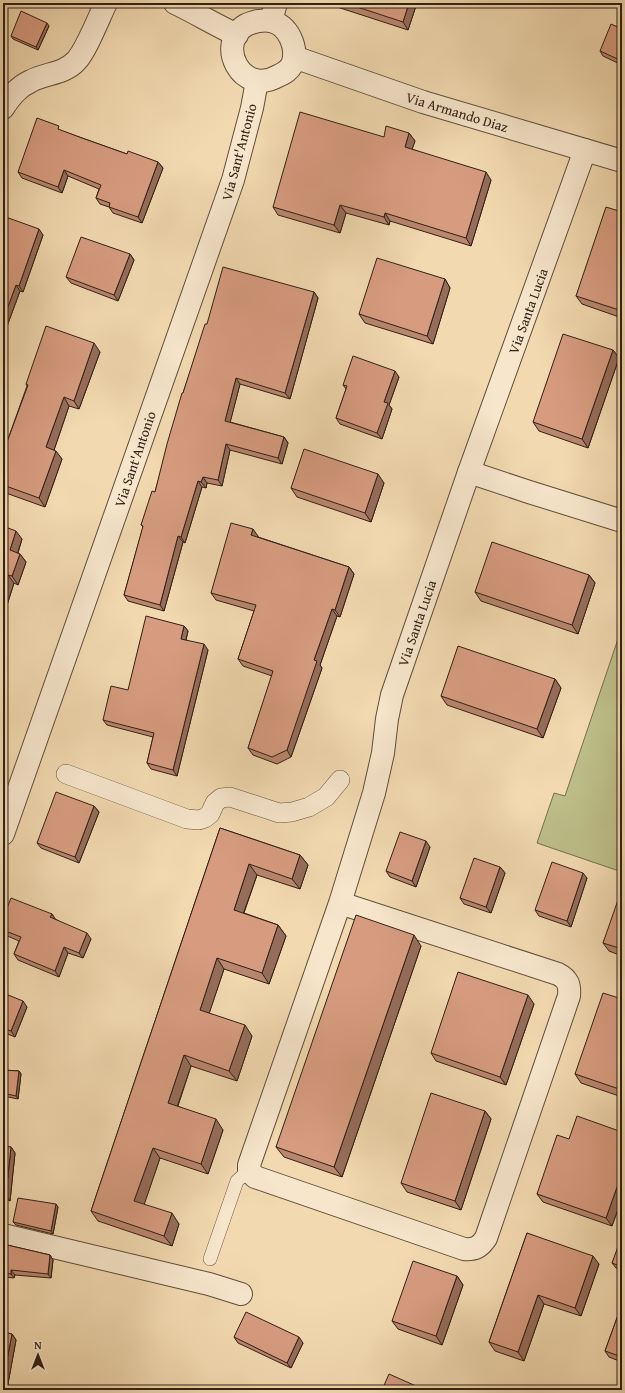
<svg xmlns="http://www.w3.org/2000/svg" width="625" height="1393" font-family="'Gentium Book Plus',serif">
<style>
.green{fill:#bdbe89;stroke:#766f50}
.lines{fill:none;stroke-linecap:round;stroke-linejoin:round}
.service-casing{stroke:#604e3c;stroke-width:14}
.pedestrian-casing{stroke:#604e3c;stroke-width:20}
.minor-casing{stroke:#604e3c;stroke-width:24}
.tertiary-casing{stroke:#604e3c;stroke-width:24}
.service{stroke:#f7e6cc;stroke-width:13}
.pedestrian{stroke:#f7e6cc;stroke-width:19}
.minor{stroke:#f7e6cc;stroke-width:22}
.tertiary{stroke:#f7e6cc;stroke-width:22}
.wall{fill:#b9866e;stroke:#302016}
.shaded-wall{fill:#966d5a;stroke:#302016}
.building{fill:#d79c80;stroke:#302016}
.labels{text-anchor:middle;dominant-baseline:central;stroke-width:4;stroke-linejoin:round;paint-order:stroke}
.street-label{font-size:14px;fill:#302016;stroke:#f7e6cc}
</style>
<rect width="100%" height="100%" fill="#f2d9b0"/>
<filter id="stains"><feTurbulence type="fractalNoise" baseFrequency=".005" numOctaves="4"/><feColorMatrix values="0 0 0 0 .2 0 0 0 0 .09 0 0 0 0 .02 0 0 0 .5 -.17"/></filter>
<radialGradient id="worn" r=".72"><stop offset=".6" stop-color="#630" stop-opacity="0"/><stop offset="1" stop-color="#630" stop-opacity=".3"/></radialGradient>
<polygon class="green" points="622,627 622,872 537,843 554,793 565,796"/>
<g class="lines">
<g class="service-casing">
<polyline id="service" points="210,1259 237,1181 249,1170"/>
</g>
<g class="pedestrian-casing">
<polyline id="pedestrian" points="66,774 187,819 199,820 205,818 210,814 215,803 221,798 230,797 279,813 292,812 309,807 326,797 340,780"/>
</g>
<g class="minor-casing">
<g id="minor">
<polyline points="271,21 276,3"/>
<path d="M3 108C11 96 18 87 31 81 46 73 64 74 76 61 86 51 99 17 106 3"/>
<polyline points="469,472 529,492 622,521"/>
<polyline points="3,834 233,180 252,108 257,81"/>
<path d="M340 903 558 974C568 979 570 985 569 996L486 1238C480 1247 475 1250 464 1249L255 1177 249 1170V1165L340 903 374 793 383 753 387 719 392 695 469 472 585 150"/>
<polyline points="3,1235 209,1284 241,1294"/>
</g>
</g>
<g class="tertiary-casing">
<g id="tertiary">
<path d="M175 3C196 13 215 25 237 35"/>
<path d="M258 21C262 21 266 20 270 21 288 24 299 48 292 65 289 70 283 74 278 76 241 97 215 43 246 25 250 23 254 22 258 21Z"/>
<polyline points="294,57 423,102 622,161"/>
</g>
</g>
<use href="#service" class="service"/>
<use href="#pedestrian" class="pedestrian"/>
<use href="#minor" class="minor"/>
<use href="#tertiary" class="tertiary"/>
</g>
<g class="wall">
<polygon points="26,3 34,3 33,6"/>
<polygon points="330,3 417,3 408,30 331,5"/>
<polygon points="49,26 38,50 13,39 11,36"/>
<polygon points="622,29 622,65 603,56 600,51"/>
<polygon points="62,131 82,138 127,154 158,162 163,168 142,223 113,213 109,207 100,204 96,198 99,189 68,176 62,193 22,178 18,172"/>
<polygon points="409,133 415,141 412,149 491,180 471,246 390,221 389,225 346,213 340,233 278,215 273,207 384,137"/>
<polygon points="622,212 622,318 582,304 576,296"/>
<polygon points="3,216 43,235 23,292 20,291 3,337"/>
<polygon points="130,254 134,260 118,301 71,283 66,277"/>
<polygon points="445,279 450,288 433,344 365,323 359,314"/>
<polygon points="314,292 318,298 290,399 240,384 230,422 284,437 288,443 282,464 230,450 222,486 207,483 206,488 202,487 185,543 183,542 164,611 128,601 124,595 143,527 141,525 155,492 183,393 207,324"/>
<polygon points="613,350 619,358 588,448 539,431 533,422"/>
<polygon points="100,352 79,409 69,406 54,450 62,459 45,507 3,492 3,453 27,386 26,384"/>
<polygon points="399,377 389,405 392,409 382,439 340,424 336,418 346,389 343,385"/>
<polygon points="384,483 371,522 297,497 291,488"/>
<polygon points="3,526 22,539 18,553 20,554 26,562 18,585 14,583 7,605 3,604"/>
<polygon points="258,536 258,537 349,567 354,574 340,617 337,616 320,665 322,668 291,757 277,764 253,755 248,748 272,676 243,666 238,659 254,611 216,600 211,593"/>
<polygon points="589,575 595,583 578,634 481,601 475,592"/>
<polygon points="184,626 188,631 186,640 208,650 177,776 151,769 147,763 153,737 107,725 103,720"/>
<polygon points="555,679 561,688 543,738 447,705 441,696"/>
<polygon points="94,806 99,812 79,863 41,848 37,843"/>
<polygon points="220,828 300,855 308,865 300,889 257,875 244,913 278,925 286,936 269,984 224,969 209,1013 252,1036 237,1081 191,1066 178,1106 223,1130 208,1174 160,1158 144,1204 179,1224 172,1246 98,1221 91,1211"/>
<polygon points="430,847 416,887 390,877 386,871"/>
<polygon points="500,867 505,873 491,913 464,904 460,898"/>
<polygon points="587,878 571,927 539,916 535,910"/>
<polygon points="622,898 622,956 609,951 603,943"/>
<polygon points="52,914 55,919 91,939 83,958 68,953 59,977 18,960 14,954 19,941 3,934 3,918"/>
<polygon points="421,946 342,1177 284,1157 276,1147"/>
<polygon points="3,993 27,1007 15,1037 3,1032"/>
<polygon points="622,999 622,1097 581,1083 575,1074"/>
<polygon points="534,1004 506,1085 436,1061 431,1053"/>
<polygon points="3,1070 19,1071 21,1074 18,1099 3,1096"/>
<polygon points="485,1111 491,1119 461,1210 407,1192 401,1183"/>
<polygon points="622,1132 622,1198 612,1226 543,1202 537,1194 569,1139"/>
<polygon points="3,1146 11,1147 15,1153 10,1201 3,1198"/>
<polygon points="58,1207 53,1234 16,1225 13,1222"/>
<polygon points="527,1233 599,1264 581,1316 544,1304 524,1361 495,1351 489,1342"/>
<polygon points="622,1242 622,1270 616,1268 612,1263"/>
<polygon points="3,1244 50,1255 53,1260 51,1278 15,1275 14,1278 3,1277"/>
<polygon points="457,1276 463,1285 442,1345 398,1329 392,1321"/>
<polygon points="622,1304 622,1362 609,1357 605,1351"/>
<polygon points="3,1332 12,1334 16,1340 7,1389 3,1388"/>
<polygon points="234,1337 303,1343 291,1368 238,1343"/>
</g>
<g class="shaded-wall">
<polygon points="409,3 417,3 408,30 403,22"/>
<polygon points="47,23 49,26 38,50 36,47"/>
<polygon points="409,133 415,141 410,155 405,147"/>
<polygon points="158,162 163,168 142,223 138,217"/>
<polygon points="64,170 68,176 62,193 58,187"/>
<polygon points="486,172 491,180 471,246 466,238"/>
<polygon points="340,205 346,213 340,233 334,225"/>
<polygon points="385,213 390,221 389,225 384,217"/>
<polygon points="39,229 43,235 23,292 19,286"/>
<polygon points="130,254 134,260 118,301 114,295"/>
<polygon points="445,279 450,288 433,344 427,336"/>
<polygon points="16,285 20,291 3,337 3,320"/>
<polygon points="314,292 318,298 290,399 285,393"/>
<polygon points="94,343 100,352 79,409 74,401"/>
<polygon points="613,350 619,358 588,448 582,439"/>
<polygon points="395,371 399,377 389,405 392,409 382,439 377,433 384,402"/>
<polygon points="236,378 240,384 229,427 225,421"/>
<polygon points="64,397 69,406 52,456 46,447"/>
<polygon points="284,437 288,443 282,464 278,458"/>
<polygon points="226,444 230,450 222,486 218,480"/>
<polygon points="56,451 62,459 45,507 39,498"/>
<polygon points="378,474 384,483 371,522 365,513"/>
<polygon points="203,477 207,483 206,488 201,482"/>
<polygon points="198,481 202,487 185,543 181,537"/>
<polygon points="253,529 258,536 256,542 251,535"/>
<polygon points="16,531 22,539 16,558 10,550"/>
<polygon points="178,536 183,542 164,611 160,605"/>
<polygon points="20,554 26,562 18,585 12,576"/>
<polygon points="349,567 354,574 340,617 335,610"/>
<polygon points="8,575 14,583 7,605 3,600 3,590"/>
<polygon points="589,575 595,583 578,634 572,625"/>
<polygon points="332,609 337,616 320,665 322,668 291,757 287,750 314,660"/>
<polygon points="184,626 188,631 185,644 181,639"/>
<polygon points="204,644 208,650 177,776 173,770"/>
<polygon points="555,679 561,688 543,738 537,729"/>
<polygon points="94,806 99,812 79,863 75,857"/>
<polygon points="426,841 430,847 416,887 412,881"/>
<polygon points="300,855 308,865 300,889 292,879"/>
<polygon points="249,864 257,875 241,920 234,910"/>
<polygon points="500,867 505,873 491,913 486,907"/>
<polygon points="583,873 587,878 571,927 567,921"/>
<polygon points="52,914 56,920 50,917"/>
<polygon points="278,925 286,936 269,984 262,973"/>
<polygon points="87,933 91,939 83,958 79,953"/>
<polygon points="414,935 421,946 342,1177 334,1167"/>
<polygon points="64,947 68,953 59,977 55,971"/>
<polygon points="217,958 224,969 207,1020 200,1010"/>
<polygon points="528,995 534,1004 506,1085 500,1077"/>
<polygon points="23,1001 27,1007 15,1037 11,1031"/>
<polygon points="245,1025 252,1036 237,1081 229,1071"/>
<polygon points="184,1055 191,1066 175,1113 168,1103"/>
<polygon points="19,1071 21,1074 18,1099 16,1096"/>
<polygon points="485,1111 491,1119 461,1210 455,1201"/>
<polygon points="216,1119 223,1130 208,1174 201,1164"/>
<polygon points="11,1147 15,1153 10,1201 6,1195"/>
<polygon points="153,1148 160,1158 142,1211 134,1201"/>
<polygon points="622,1173 622,1198 612,1226 606,1218"/>
<polygon points="56,1204 58,1207 53,1234 51,1231"/>
<polygon points="172,1213 179,1224 172,1246 164,1236"/>
<polygon points="50,1255 53,1260 51,1278 48,1274"/>
<polygon points="593,1256 599,1264 581,1316 575,1308"/>
<polygon points="11,1270 15,1275 14,1278 11,1274"/>
<polygon points="457,1276 463,1285 442,1345 436,1336"/>
<polygon points="538,1295 544,1304 524,1361 518,1352"/>
<polygon points="12,1334 16,1340 7,1389 3,1383 3,1381"/>
<polygon points="299,1337 303,1343 291,1368 287,1363"/>
</g>
<g class="building">
<polygon points="345,3 409,3 403,22"/>
<polygon points="21,11 47,23 36,47 11,36"/>
<polygon points="611,24 622,29 622,61 600,51"/>
<polygon points="300,112 384,137 386,126 409,133 405,147 486,172 466,238 385,213 384,217 340,205 334,225 273,207"/>
<polygon points="37,118 59,126 58,129 82,138 127,154 128,151 158,162 138,217 109,207 110,203 96,198 101,185 64,170 58,187 18,172"/>
<polygon points="606,207 622,212 622,311 576,296"/>
<polygon points="3,216 39,229 19,286 16,285 3,320"/>
<polygon points="81,237 130,254 114,295 66,277"/>
<polygon points="377,258 445,279 427,336 359,314"/>
<polygon points="223,267 314,292 285,393 236,378 225,421 284,437 278,458 226,444 218,480 203,477 201,482 198,481 181,537 178,536 160,605 124,595 143,526 141,525 152,491 155,492 167,444 182,393 183,393 205,324 207,324"/>
<polygon points="46,326 94,343 74,401 64,397 46,447 56,451 39,498 3,485 3,453 28,385 26,384"/>
<polygon points="563,334 613,350 582,439 533,422"/>
<polygon points="353,356 395,371 384,402 388,403 377,433 336,418 347,386 343,385"/>
<polygon points="304,449 378,474 365,513 291,488"/>
<polygon points="231,523 253,529 251,535 349,567 335,610 332,609 314,660 317,661 287,750 272,757 248,748 273,671 238,659 256,605 211,593"/>
<polygon points="3,526 16,531 10,550 20,554 12,576 8,575 3,590"/>
<polygon points="492,542 589,575 572,625 475,592"/>
<polygon points="146,616 184,626 181,639 204,644 173,770 147,763 154,733 103,720 111,686 128,690"/>
<polygon points="458,646 555,679 537,729 441,696"/>
<polygon points="56,792 94,806 75,857 37,843"/>
<polygon points="220,828 300,855 292,879 249,864 234,910 278,925 262,973 217,958 200,1010 245,1025 229,1071 184,1055 168,1103 216,1119 201,1164 153,1148 134,1201 172,1213 164,1236 91,1211"/>
<polygon points="400,832 426,841 412,881 386,871"/>
<polygon points="474,858 500,867 486,907 460,898"/>
<polygon points="552,862 583,873 567,921 535,910"/>
<polygon points="619,897 622,898 622,949 603,943"/>
<polygon points="11,898 52,914 50,917 87,933 79,953 64,947 55,971 14,954 21,937 3,930 3,918"/>
<polygon points="356,915 414,935 334,1167 276,1147"/>
<polygon points="458,972 528,995 500,1077 431,1053"/>
<polygon points="3,993 23,1001 11,1031 3,1028"/>
<polygon points="603,993 622,999 622,1090 575,1074"/>
<polygon points="3,1070 19,1071 16,1096 3,1093"/>
<polygon points="431,1093 485,1111 455,1201 401,1183"/>
<polygon points="577,1116 622,1132 622,1173 606,1218 537,1194 557,1135 569,1139"/>
<polygon points="3,1146 11,1147 6,1195 3,1194"/>
<polygon points="18,1198 56,1204 51,1231 13,1222"/>
<polygon points="527,1233 593,1256 575,1308 538,1295 518,1352 489,1342"/>
<polygon points="620,1241 622,1242 622,1267 612,1263"/>
<polygon points="3,1244 50,1255 48,1274 11,1270 11,1274 3,1273"/>
<polygon points="413,1261 457,1276 436,1336 392,1321"/>
<polygon points="622,1304 622,1357 605,1351"/>
<polygon points="246,1312 299,1337 287,1363 234,1337"/>
<polygon points="3,1332 12,1334 3,1381"/>
<polygon points="389,1374 425,1390 382,1390"/>
<polygon points="146,1387 153,1390 145,1390"/>
</g>
<g class="labels">
<g class="street-label">
<text transform="translate(457 112) rotate(17)">Via Armando Diaz</text>
<text transform="translate(239 152) rotate(-75)">Via Sant'Antonio</text>
<text transform="translate(528 311) rotate(-70)">Via Santa Lucia</text>
<text transform="translate(135 459) rotate(-71)">Via Sant'Antonio</text>
<text transform="translate(417 623) rotate(-71)">Via Santa Lucia</text>
</g>
</g>
<rect width="625" height="1393" fill="none" stroke="#f2d9b0" stroke-width="16"/>
<rect x="4" y="4" width="617" height="1385" fill="none" stroke="#302016" stroke-width="2"/>
<rect x="8" y="8" width="609" height="1377" fill="none" stroke="#302016"/>
<g transform="translate(38 1355)" stroke="#f7e6cc" stroke-width="3" paint-order="stroke">
<path d="M0-3L7 15L0 10L-7 15Z" fill="#302016"/>
<text y="-6" font-size="11" font-weight="bold" text-anchor="middle" fill="#302016">N</text>
</g>
<rect width="100%" height="100%" filter="url(#stains)"/>
<rect width="100%" height="100%" fill="url(#worn)"/>
</svg>
